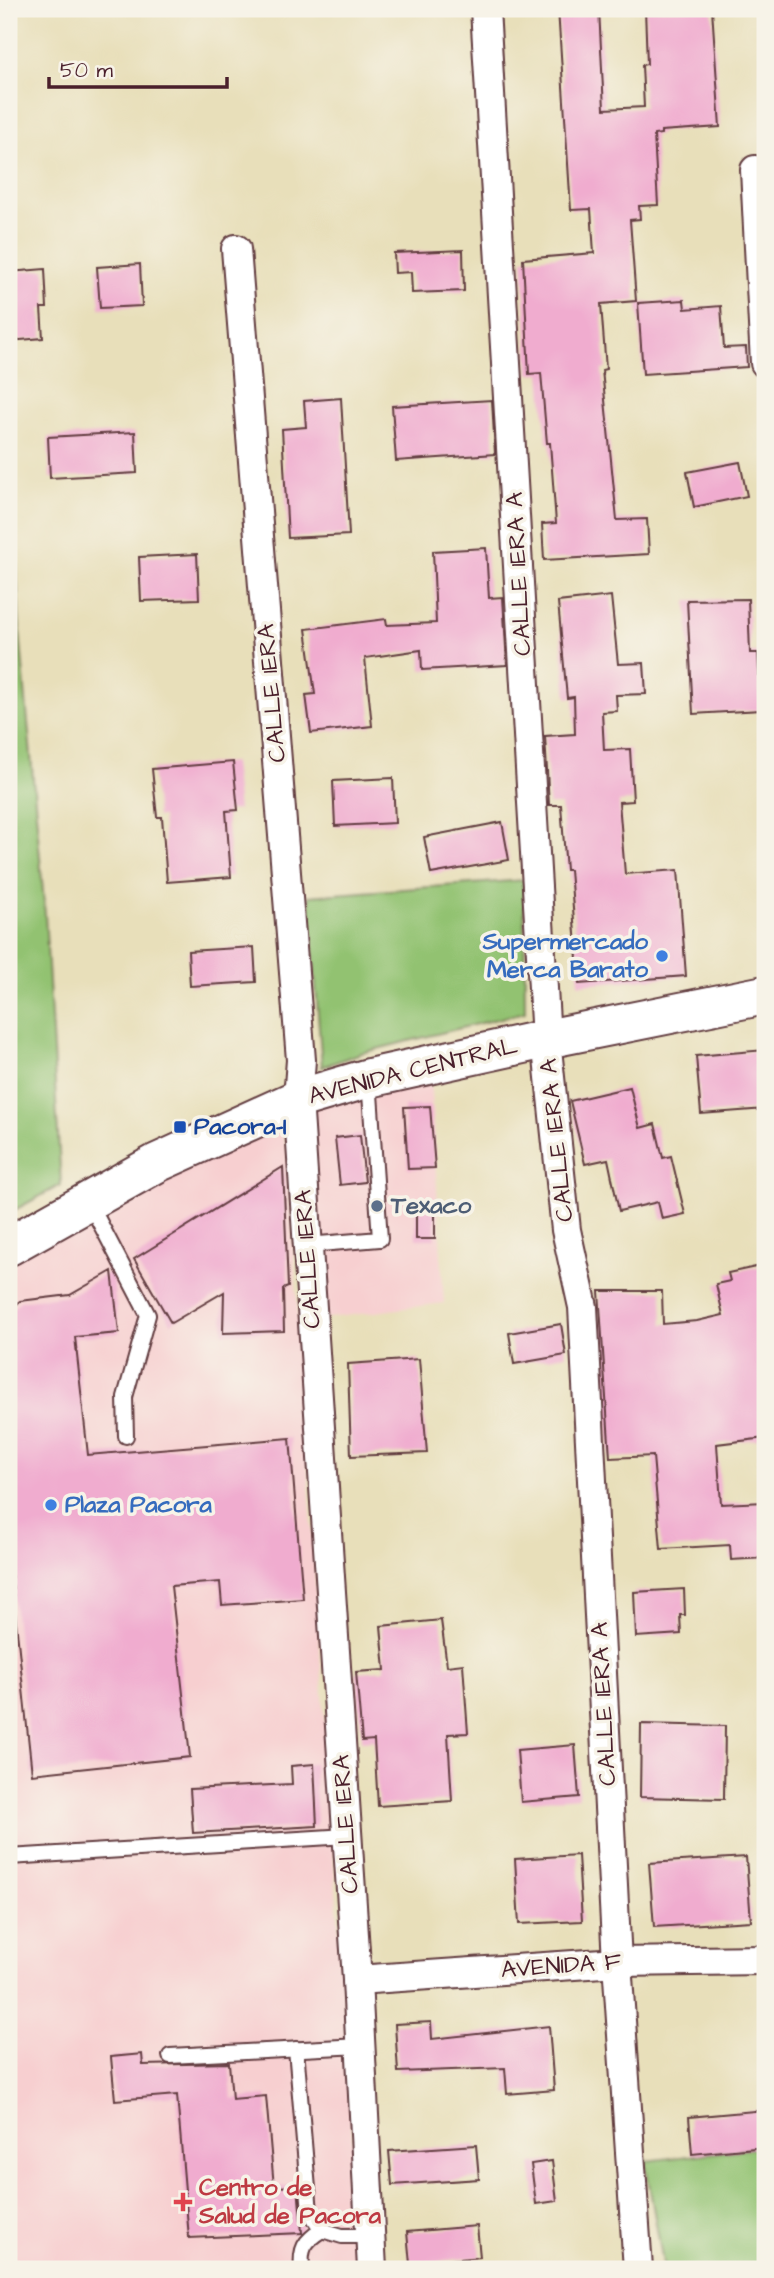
<svg xmlns="http://www.w3.org/2000/svg" width="774" height="2278" font-family="'Architects Daughter',sans-serif">
<style>
.built{fill:#f7cfd0}
.green{fill:#92c271;stroke:#6e704e;stroke-width:2}
.building{fill:#f0accf}
.lines{fill:none;stroke-linecap:round;stroke-linejoin:round}
.lane-casing{stroke:#623c40;stroke-width:18}
.street-casing{stroke:#623c40;stroke-width:32}
.secondary-casing{stroke:#623c40;stroke-width:42}
.lane{stroke:#fff;stroke-width:14}
.street{stroke:#fff;stroke-width:28}
.secondary{stroke:#fff;stroke-width:38}
.shop-dot{fill:#3f7fe0;stroke:#f7f3e8;stroke-width:2.5}
.transit-dot{fill:#1a4fb4;stroke:#f7f3e8;stroke-width:2.5}
.service-dot{fill:#5c6f8a;stroke:#f7f3e8;stroke-width:2.5}
.health-dot{fill:#e0444e;stroke:#f7f3e8;stroke-width:2.5}
.labels{text-anchor:middle;dominant-baseline:central;stroke-width:7;stroke-linejoin:round;paint-order:stroke}
.street-label{font-size:24px;fill:#4a1f2b;stroke:#f7f3e8}
.shop-label{font-size:24px;font-weight:bold;fill:#366cbe;stroke:#f7f3e8;text-anchor:end}
.transit-label{font-size:24px;font-weight:bold;fill:#164399;stroke:#f7f3e8;text-anchor:start}
.service-label{font-size:24px;font-weight:bold;fill:#4e5e75;stroke:#f7f3e8;text-anchor:start}
.health-label{font-size:24px;font-weight:bold;fill:#be3a42;stroke:#f7f3e8;text-anchor:start}
</style>
<rect width="100%" height="100%" fill="#f7f3e8"/>
<filter id="ink" filterUnits="userSpaceOnUse"><feTurbulence type="fractalNoise" baseFrequency=".0143" numOctaves="2"/><feDisplacementMap in="SourceGraphic" scale="14" xChannelSelector="R" yChannelSelector="G"/><feConvolveMatrix kernelMatrix="1 2 1 2 8 2 1 2 1" color-interpolation-filters="sRGB"/></filter>
<filter id="wash" filterUnits="userSpaceOnUse"><feTurbulence type="fractalNoise" baseFrequency=".00686" numOctaves="4" result="noise"/><feDisplacementMap in="SourceGraphic" scale="28" xChannelSelector="R" yChannelSelector="G"/><feGaussianBlur stdDeviation="1.57" result="paint"/><feColorMatrix in="noise" values="0 0 0 0 0 0 0 0 0 0 0 0 0 0 0 0 0 1.4 0 .05"/><feComposite in="paint" operator="in"/></filter>
<g filter="url(#wash)">
<rect width="100%" height="100%" fill="#e8dfba"/>
<g class="built">
<polygon points="430,1073 444,1303 322,1319 311,1109"/>
<polygon points="274,1123 281,1128 287,1151 361,2269 9,2269 9,1260"/>
</g>
<g class="green">
<polygon points="9,442 20,632 45,914 61,1185 9,1213"/>
<polygon points="524,880 525,1012 361,1053 322,1067 309,896"/>
<polygon points="765,2147 765,2269 664,2269 645,2161"/>
</g>
<g id="blocks">
<g class="building">
<polygon points="558,9 599,9 604,109 644,107 642,65 647,64 645,9 712,9 720,127 661,131 661,134 654,135 658,205 639,206 640,219 630,220 636,301 601,304 606,369 602,370 617,520 647,519 649,554 544,560 542,524 556,523 550,443 547,443 541,373 529,374 523,259 594,253 591,209 571,210"/>
<polygon points="463,250 464,291 412,293 411,272 395,273 394,253"/>
<polygon points="140,264 142,306 100,308 97,267"/>
<polygon points="45,269 47,308 41,308 43,338 9,341 9,272"/>
<polygon points="684,300 685,309 721,306 724,348 746,347 747,367 643,374 638,303"/>
<polygon points="341,398 349,535 288,538 282,429 306,427 304,401"/>
<polygon points="492,400 495,454 396,461 392,406"/>
<polygon points="135,432 137,473 50,478 48,437"/>
<polygon points="740,462 747,496 694,507 687,472"/>
<polygon points="486,548 489,598 503,597 507,665 422,670 421,650 365,658 372,726 311,733 306,695 315,694 306,629 386,619 387,625 436,623 433,551"/>
<polygon points="197,554 199,599 141,601 139,557"/>
<polygon points="611,596 618,664 644,663 646,694 616,695 617,711 602,712 604,750 630,749 633,801 619,802 625,874 678,870 686,976 579,984 570,870 566,870 561,805 549,805 545,736 575,734 574,697 567,698 558,602"/>
<polygon points="748,599 750,653 758,653 761,710 693,714 687,600"/>
<polygon points="233,762 238,810 226,811 231,877 167,882 162,817 157,817 152,769"/>
<polygon points="393,778 395,823 335,826 333,781"/>
<polygon points="502,822 509,860 431,874 424,837"/>
<polygon points="254,947 256,982 190,986 188,951"/>
<polygon points="765,1050 765,1109 701,1114 696,1056"/>
<polygon points="630,1087 640,1128 655,1124 663,1158 671,1156 685,1214 662,1219 658,1202 619,1211 608,1159 585,1164 570,1101"/>
<polygon points="430,1106 435,1168 408,1169 404,1107"/>
<polygon points="360,1135 365,1182 340,1185 335,1138"/>
<polygon points="283,1167 288,1287 283,1289 284,1331 223,1333 224,1292 171,1323 134,1259"/>
<rect x="416" y="1210" width="19" height="29"/>
<polygon points="765,1265 765,1438 717,1444 721,1504 765,1502 765,1558 731,1560 730,1545 661,1549 653,1456 610,1458 599,1291 662,1291 663,1324 697,1321 723,1315 716,1284 730,1281 728,1273"/>
<polygon points="112,1271 119,1333 75,1337 88,1455 290,1438 303,1599 222,1605 220,1582 171,1586 190,1757 32,1774 9,1555 9,1312 20,1301 70,1295"/>
<polygon points="561,1324 566,1355 514,1364 509,1333"/>
<polygon points="419,1359 427,1453 351,1456 348,1364"/>
<polygon points="684,1589 685,1615 680,1615 681,1634 636,1637 634,1592"/>
<polygon points="441,1620 447,1666 463,1664 468,1733 448,1734 452,1801 378,1806 374,1740 362,1741 356,1672 385,1670 381,1626"/>
<polygon points="641,1724 725,1726 724,1799 640,1797"/>
<polygon points="575,1745 579,1797 521,1802 517,1750"/>
<polygon points="314,1764 317,1826 193,1833 190,1789 292,1784 291,1766"/>
<polygon points="578,1855 582,1921 519,1924 515,1859"/>
<polygon points="746,1857 751,1921 654,1927 649,1863"/>
<polygon points="431,2022 432,2039 549,2026 554,2090 507,2094 505,2068 398,2072 395,2024"/>
<polygon points="142,2054 143,2065 229,2063 232,2099 266,2096 274,2187 298,2186 302,2233 189,2238 177,2095 115,2100 111,2057"/>
<polygon points="765,2110 765,2147 692,2154 689,2117"/>
<polygon points="476,2145 479,2179 392,2185 389,2151"/>
<polygon points="552,2161 557,2201 536,2204 531,2164"/>
<polygon points="477,2226 480,2257 410,2264 407,2232"/>
</g>
</g>
</g>
<g filter="url(#ink)">
<use href="#blocks" fill-opacity="0" stroke="#623c40" stroke-width="2"/>
<g class="lines">
<g class="lane-casing">
<g id="lane">
<polyline points="89,1202 148,1315 125,1397 126,1436"/>
<polyline points="307,1245 380,1239 369,1079"/>
<polyline points="9,1857 347,1836"/>
<polyline points="296,2049 310,2212 322,2230 342,2236 370,2236"/>
<polyline points="170,2056 360,2046"/>
<path d="M302 2269C300 2249 304 2241 322 2230"/>
</g>
</g>
<g class="street-casing">
<g id="street">
<polyline points="485,9 546,1039 566,1230 583,1307 617,1962 638,2269"/>
<polyline points="755,170 765,363"/>
<polyline points="236,249 301,1060 298,1099 357,1980 372,2269"/>
<polyline points="357,1980 617,1962 765,1960"/>
</g>
</g>
<g class="secondary-casing">
<polyline id="secondary" points="9,1246 157,1163 298,1099 369,1078 546,1039 765,995"/>
</g>
<use href="#lane" class="lane"/>
<use href="#street" class="street"/>
<use href="#secondary" class="secondary"/>
</g>
</g>
<g class="shop-dot">
<circle cx="662" cy="956" r="7"/>
<circle cx="51" cy="1505" r="7"/>
</g>
<rect class="transit-dot" x="173" y="1120" width="14" height="14" rx="3.5"/>
<circle class="service-dot" cx="377" cy="1206" r="7"/>
<path class="health-dot" d="M179.5 2191.5h7v7h7v7h-7v7h-7v-7h-7v-7h7z"/>
<g class="labels">
<g class="street-label">
<text transform="translate(519 574) rotate(-93)">CALLE 1ERA A</text>
<text transform="translate(272 693) rotate(-95)">CALLE 1ERA</text>
<text transform="translate(413 1071) rotate(-14)">AVENIDA CENTRAL</text>
<text transform="translate(557 1140) rotate(-96)">CALLE 1ERA A</text>
<text transform="translate(308 1259) rotate(-94)">CALLE 1ERA</text>
<text transform="translate(604 1704) rotate(-93)">CALLE 1ERA A</text>
<text transform="translate(346 1824) rotate(-94)">CALLE 1ERA</text>
<text transform="translate(561 1966) rotate(-4)">AVENIDA F</text>
</g>
<g class="shop-label">
<text x="648" y="942">Supermercado<tspan x="648" dy="28">Merca Barato</tspan></text>
<text x="65" y="1505" text-anchor="start">Plaza Pacora</text>
</g>
<g class="transit-label">
<text x="194" y="1127">Pacora-I</text>
</g>
<g class="service-label">
<text x="391" y="1206">Texaco</text>
</g>
<g class="health-label">
<text x="199" y="2188">Centro de<tspan x="199" dy="28">Salud de Pacora</tspan></text>
</g>
</g>
<rect width="774" height="2278" fill="none" stroke="#f7f3e8" stroke-width="35"/>
<path d="M49 77v10h178v-10" fill="none" stroke="#4a1f2b" stroke-width="3.5"/>
<text x="60" y="77" font-size="21" fill="#4a1f2b" stroke="#f7f3e8" stroke-width="5" paint-order="stroke">50 m</text>
</svg>
